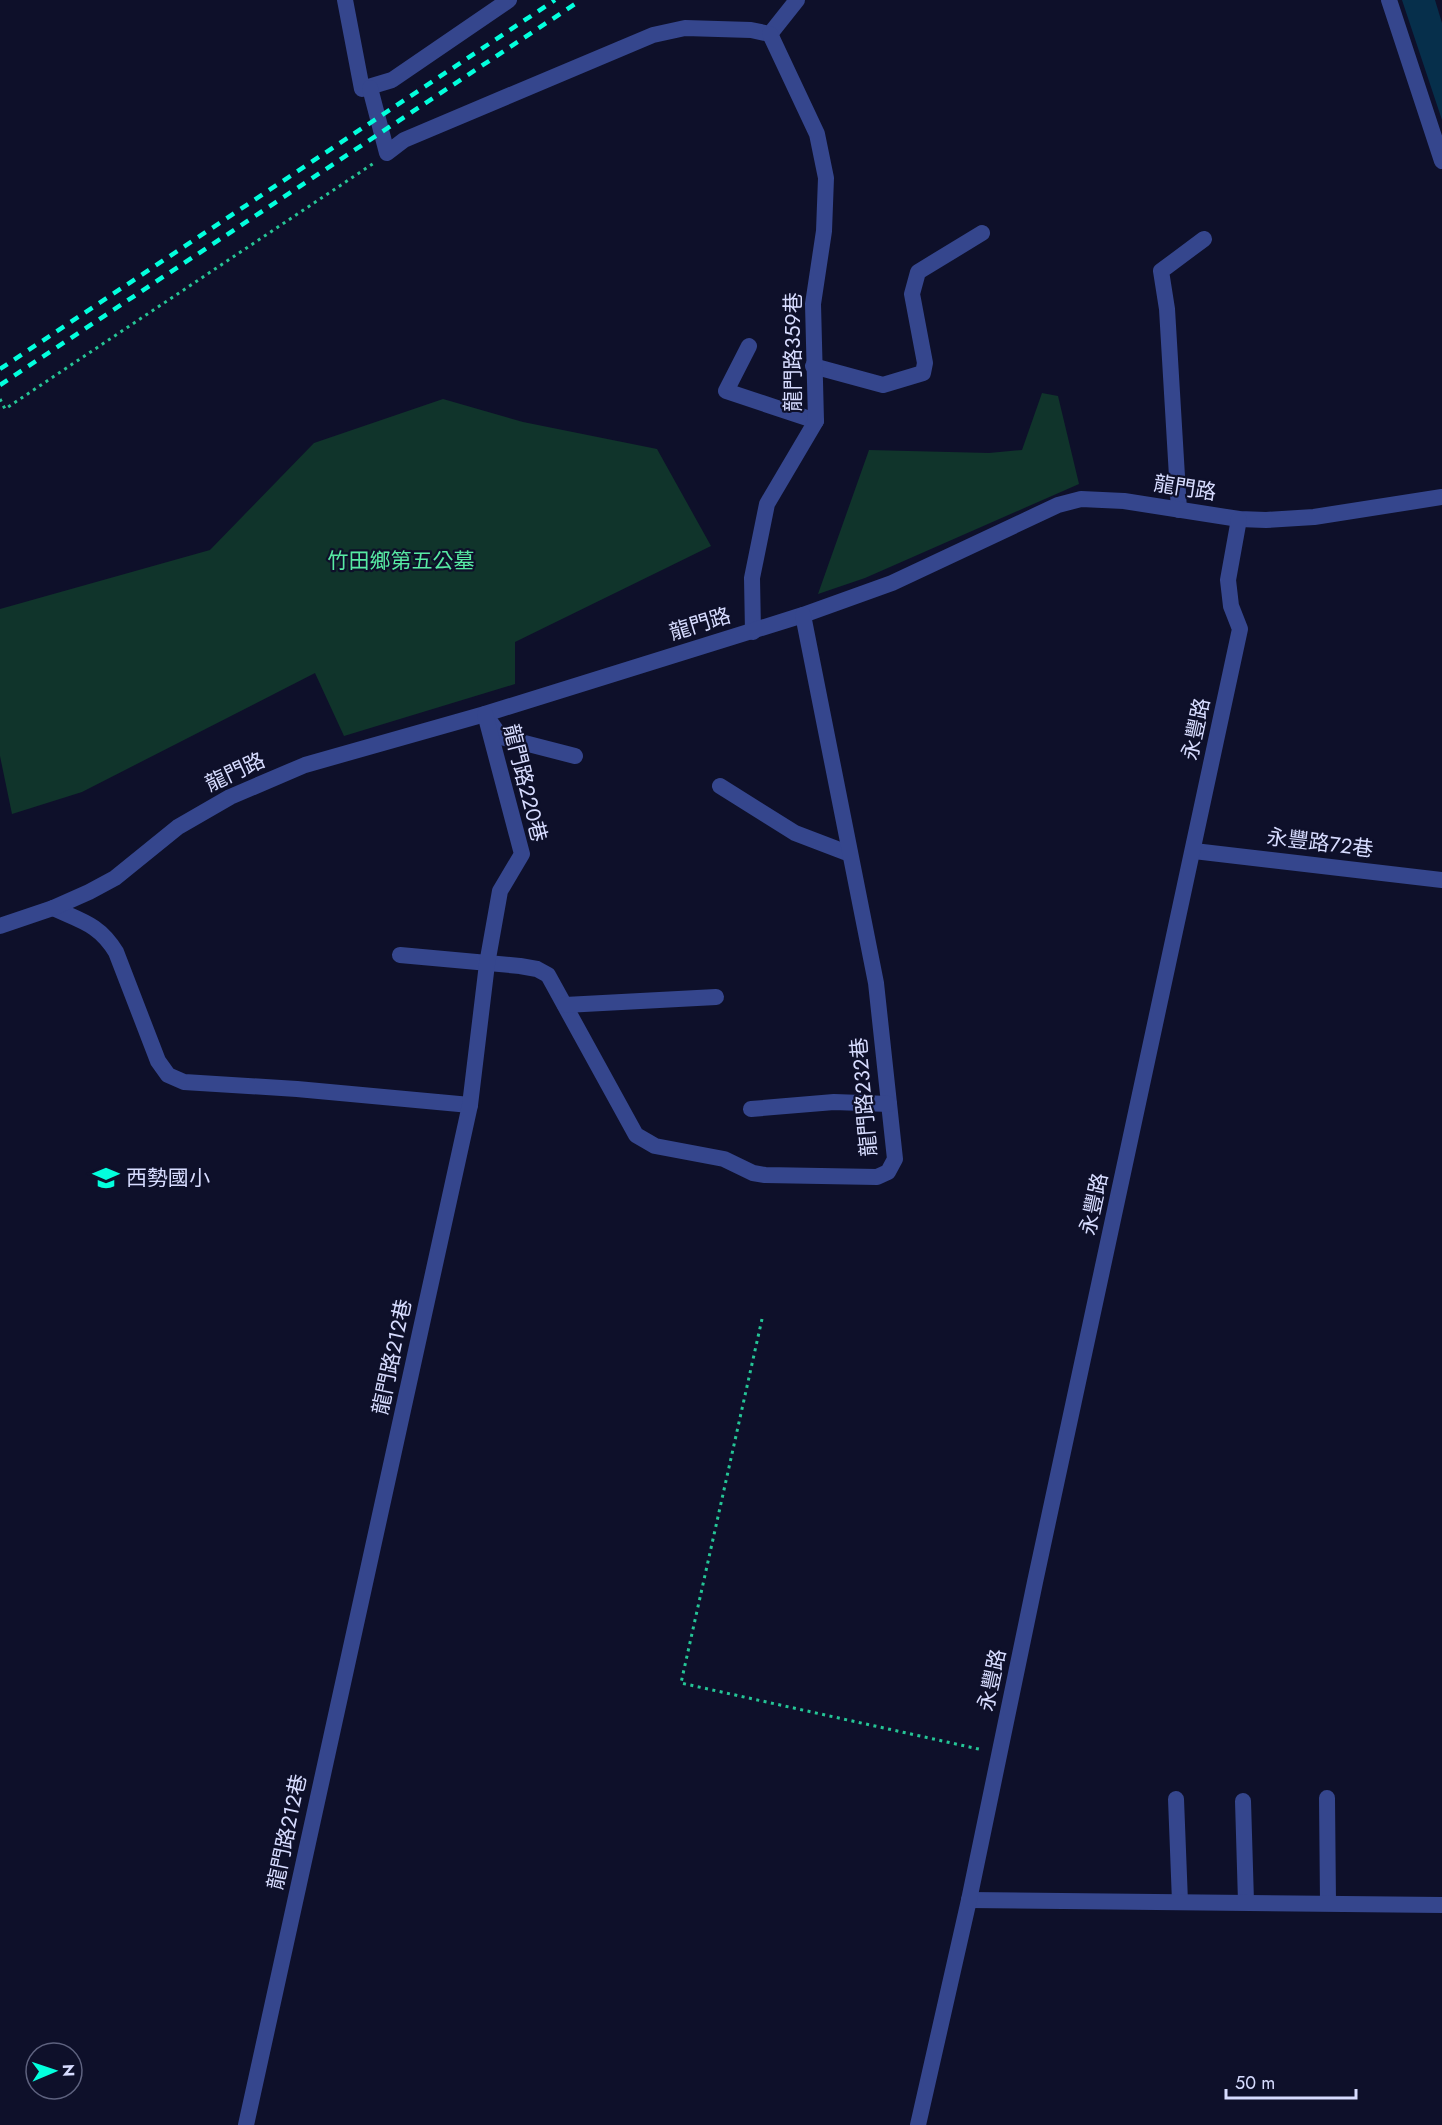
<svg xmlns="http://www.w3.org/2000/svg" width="1442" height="2125" font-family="Jost,'Noto Sans TC',sans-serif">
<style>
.green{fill:#10342b}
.water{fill:#062f4b}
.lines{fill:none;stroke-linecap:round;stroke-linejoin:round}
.path{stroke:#25c596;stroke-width:3;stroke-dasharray:3 4.5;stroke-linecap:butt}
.minor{stroke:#35468d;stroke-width:16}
.rail{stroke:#03ffdd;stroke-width:4.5;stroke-dasharray:9 8;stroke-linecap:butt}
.labels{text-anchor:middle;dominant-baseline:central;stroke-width:4.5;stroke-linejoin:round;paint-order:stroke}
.street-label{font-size:21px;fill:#d7dcff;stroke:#0e102a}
.park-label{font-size:21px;fill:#57eaa3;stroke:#0e102a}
.poi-label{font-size:21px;fill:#d7dcff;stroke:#0e102a;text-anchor:start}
</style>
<rect width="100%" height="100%" fill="#0e102a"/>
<g class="green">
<polygon points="1042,393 1058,396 1079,484 865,578 818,594 869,450 989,453 1022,450"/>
<polygon points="443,399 523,422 657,449 711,546 515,642 515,684 344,736 315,673 82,792 12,814 0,756 0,609 210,550 314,443"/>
</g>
<polygon class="water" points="1402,0 1435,0 1442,23 1442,120"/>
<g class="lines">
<g class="path">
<polyline points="0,399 5,409 374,163"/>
<polyline points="762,1319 681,1683 983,1750"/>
</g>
<g class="minor">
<polyline points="345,0 362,89 392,80 509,0"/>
<polyline points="1389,0 1442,161"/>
<polyline points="370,88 387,153 404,140 653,35 685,28 751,30 770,34 797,0"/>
<polyline points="749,346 726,391 816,421"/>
<polyline points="813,366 883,385 923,373 925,363 912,294 918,272 982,233"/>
<polyline points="1179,510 1167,309 1161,271 1204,239"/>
<polyline points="753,632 752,578 767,504 816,421 813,304 824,231 826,178 817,134 770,34"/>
<polyline points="489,720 501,737 575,756"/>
<polyline points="720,786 795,833 850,854"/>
<polyline points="1194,851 1442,880"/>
<path d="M53 908C81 921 99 924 116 952L158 1061 168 1075 184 1082 297 1089 470 1105"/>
<polyline points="0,926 53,908 89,892 115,878 178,827 230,797 305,765 485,714 803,615 892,583 1058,505 1081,499 1124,501 1239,519 1266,520 1314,517 1442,497"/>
<polyline points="400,955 520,966 537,969 548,975 636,1135 655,1146 724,1159 753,1173 765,1175 877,1177 888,1172 895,1159 876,983 803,615"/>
<polyline points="565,1005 716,997"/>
<polyline points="751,1109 834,1102 889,1104"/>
<polyline points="1327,1798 1328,1903"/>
<polyline points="1176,1799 1180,1902"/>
<polyline points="1243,1801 1246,1902"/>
<polyline points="969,1900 1442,1905"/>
<polyline points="246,2125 470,1105 487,964 500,891 522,854 485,714"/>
<polyline points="918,2125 969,1900 1035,1582 1240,629 1231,606 1228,580 1239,519"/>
</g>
<g class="rail">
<polyline points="0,369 555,0"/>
<polyline points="0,385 581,0"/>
</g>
</g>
<defs>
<g id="school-bare" transform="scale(2.07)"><path d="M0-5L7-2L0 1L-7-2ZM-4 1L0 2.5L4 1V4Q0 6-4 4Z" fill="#03ffdd" stroke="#0e102a" stroke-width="2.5" paint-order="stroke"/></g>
</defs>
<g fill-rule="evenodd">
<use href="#school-bare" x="106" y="1178"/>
</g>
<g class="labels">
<g class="street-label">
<text transform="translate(793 352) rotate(-90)">龍門路359巷</text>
<text transform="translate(1185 488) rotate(9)">龍門路</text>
<text transform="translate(700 624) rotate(-17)">龍門路</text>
<text transform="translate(1196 729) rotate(-78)">永豐路</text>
<text transform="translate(235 772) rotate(-25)">龍門路</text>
<text transform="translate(525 783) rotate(76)">龍門路220巷</text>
<text transform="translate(1320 843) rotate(7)">永豐路72巷</text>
<text transform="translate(864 1097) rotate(-95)">龍門路232巷</text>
<text transform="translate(1094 1204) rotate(-78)">永豐路</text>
<text transform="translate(392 1357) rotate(-78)">龍門路212巷</text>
<text transform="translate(992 1680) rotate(-78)">永豐路</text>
<text transform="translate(287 1832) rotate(-78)">龍門路212巷</text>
</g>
<g class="park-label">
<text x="401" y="561">竹田鄉第五公墓</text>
</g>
<g class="poi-label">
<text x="126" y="1178">西勢國小</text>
</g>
</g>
<g transform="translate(54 2071) rotate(88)"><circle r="28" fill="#0e102a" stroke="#5e627f" stroke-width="1.5"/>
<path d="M0-4.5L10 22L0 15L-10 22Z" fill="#03ffdd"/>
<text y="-9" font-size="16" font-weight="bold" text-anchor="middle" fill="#d7dcff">N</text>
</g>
<path d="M1226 2089v9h130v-9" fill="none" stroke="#d7dcff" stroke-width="3"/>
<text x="1235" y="2089" font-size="18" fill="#d7dcff" stroke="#0e102a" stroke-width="4.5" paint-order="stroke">50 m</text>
</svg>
